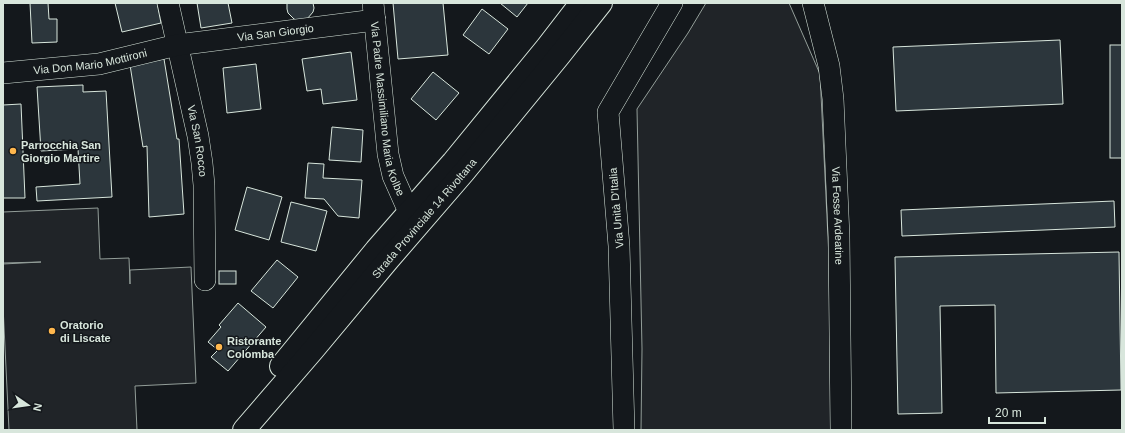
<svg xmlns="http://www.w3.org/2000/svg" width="1125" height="433" font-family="Helvetica,sans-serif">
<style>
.green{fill:#202428;stroke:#939e99}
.building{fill:#2c363c;stroke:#d8e6dc}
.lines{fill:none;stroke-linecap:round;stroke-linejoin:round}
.minor-casing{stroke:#d8e6dc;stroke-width:22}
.major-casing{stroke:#d8e6dc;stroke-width:24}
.minor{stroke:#14181c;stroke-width:21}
.major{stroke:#14181c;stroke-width:22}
.poi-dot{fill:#ffb74d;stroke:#14181c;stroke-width:1.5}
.labels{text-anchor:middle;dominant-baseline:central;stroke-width:3;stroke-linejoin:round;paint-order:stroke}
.street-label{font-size:11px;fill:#d8e6dc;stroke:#14181c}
.poi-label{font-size:11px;font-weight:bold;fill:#d8e6dc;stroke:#14181c;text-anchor:start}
</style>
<rect width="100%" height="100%" fill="#14181c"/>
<g class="green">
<polygon points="706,3 789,3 820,74 829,258 831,430 641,430 642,349 637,109 688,33"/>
<polygon points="98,208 100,259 129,258 130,284 130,270 191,267 196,383 135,386 137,430 9,430 3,306 3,264 41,262 3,263 3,212"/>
</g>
<g class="building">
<polygon points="30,3 48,3 49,19 57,19 57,42 32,43"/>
<polygon points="115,3 157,3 161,23 122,32"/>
<polygon points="197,3 228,3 232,23 201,28"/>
<polygon points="287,3 313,3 314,8 313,12 307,19 298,21 294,19 288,13 287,9"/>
<polygon points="393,3 443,3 448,55 398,59"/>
<polygon points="500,3 528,3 517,17"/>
<polygon points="482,9 508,29 489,54 463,35"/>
<polygon points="1060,40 1063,104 896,111 893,47"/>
<rect x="1110" y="45" width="12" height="113"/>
<polygon points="351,52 357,100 323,104 321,89 307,91 302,59"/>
<polygon points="164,59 177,139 179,139 184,214 149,217 147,146 143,147 130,65"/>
<polygon points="256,64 261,109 227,113 223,68"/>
<polygon points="433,72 459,93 436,120 411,99"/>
<polygon points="83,85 83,92 106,91 112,197 37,201 36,187 80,184 78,149 41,151 37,87"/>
<polygon points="21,104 25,198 3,198 3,105"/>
<polygon points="332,127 363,130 361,162 329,160"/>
<polygon points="308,163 324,164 323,178 362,180 359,218 338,216 324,199 305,198"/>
<polygon points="247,187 282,197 269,240 235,230"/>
<polygon points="1114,201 1115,227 902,236 901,210"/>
<polygon points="291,202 327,211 316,251 281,242"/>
<polygon points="1119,252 1121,390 996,393 995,305 940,306 942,413 898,414 895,257"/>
<polygon points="277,260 298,277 273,308 251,291"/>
<rect x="219" y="271" width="17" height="13"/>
<polygon points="238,303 266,327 228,371 211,357 218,350 208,342 221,327 219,325"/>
</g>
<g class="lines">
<g class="minor-casing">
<g id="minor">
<path id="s1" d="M168 3 198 136 202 163 204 185 205 280"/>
<path id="s2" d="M373 3 388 154 393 176 409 212"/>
<path id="s3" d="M813 3 829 66 833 99 839 237 841 430"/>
<path id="s4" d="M3 73 99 64 177 45 375 20"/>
<polyline points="624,430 619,246 608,112 672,3"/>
</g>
</g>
<g class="major-casing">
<g id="major">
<polyline points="281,366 376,250 453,162 547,47 581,3"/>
<path id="s5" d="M244 430 313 350 388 260 464 172 559 56 601 3"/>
</g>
</g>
<use href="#minor" class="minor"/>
<use href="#major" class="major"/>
</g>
<g class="poi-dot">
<circle cx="13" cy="151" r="4"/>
<circle cx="52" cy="331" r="4"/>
<circle cx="219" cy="347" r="4"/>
</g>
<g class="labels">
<g class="street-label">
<text stroke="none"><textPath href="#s4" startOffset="276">Via San Giorgio</textPath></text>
<text stroke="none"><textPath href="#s4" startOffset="88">Via Don Mario Mottironi</textPath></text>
<text stroke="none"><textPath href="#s2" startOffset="107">Via Padre Massimiliano Maria Kolbe</textPath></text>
<text stroke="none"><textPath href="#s1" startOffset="141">Via San Rocco</textPath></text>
<text transform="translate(616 208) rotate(-95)">Via Unità D'Italia</text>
<text stroke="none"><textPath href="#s3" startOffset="215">Via Fosse Ardeatine</textPath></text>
<text stroke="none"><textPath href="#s5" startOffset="278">Strada Provinciale 14 Rivoltana</textPath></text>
</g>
<g class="poi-label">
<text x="21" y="145">Parrocchia San<tspan x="21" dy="13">Giorgio Martire</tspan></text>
<text x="60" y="325">Oratorio<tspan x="60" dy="13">di Liscate</tspan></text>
<text x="227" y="341">Ristorante<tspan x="227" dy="13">Colomba</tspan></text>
</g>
</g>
<rect width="1125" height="433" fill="none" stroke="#d8e6dc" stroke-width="8"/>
<g transform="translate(28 405) rotate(103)" stroke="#14181c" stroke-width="3" paint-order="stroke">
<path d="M0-3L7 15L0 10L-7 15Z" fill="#d8e6dc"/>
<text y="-6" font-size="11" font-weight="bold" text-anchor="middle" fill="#d8e6dc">N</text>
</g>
<path d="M989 417v6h56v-6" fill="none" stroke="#d8e6dc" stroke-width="2"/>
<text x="995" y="417" font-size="12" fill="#d8e6dc" stroke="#14181c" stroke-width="3" paint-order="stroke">20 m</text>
</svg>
